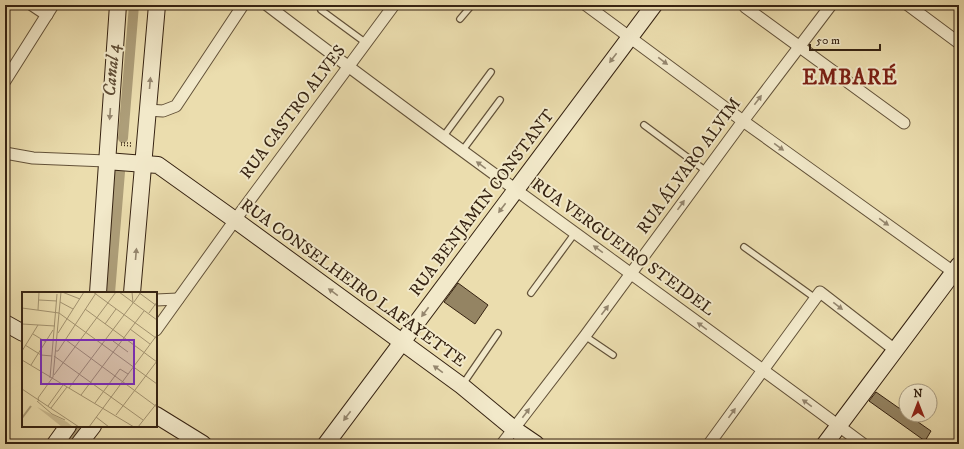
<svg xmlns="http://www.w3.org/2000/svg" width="964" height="449" font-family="'IM FELL DW Pica',serif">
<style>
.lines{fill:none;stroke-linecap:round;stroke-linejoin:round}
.canal{stroke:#ad9e79;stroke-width:10}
.building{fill:#948463;stroke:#362312}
.lane-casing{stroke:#635239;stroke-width:8}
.street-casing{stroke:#635239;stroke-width:13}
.secondary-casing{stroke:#362312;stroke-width:18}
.path{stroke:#362312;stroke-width:1.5;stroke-dasharray:1 2;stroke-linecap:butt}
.lane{stroke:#f2e9ca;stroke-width:5.5}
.street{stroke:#f2e9ca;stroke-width:11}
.secondary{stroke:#f2e9ca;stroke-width:16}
.oneway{fill:#94866e}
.labels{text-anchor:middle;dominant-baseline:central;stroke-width:4;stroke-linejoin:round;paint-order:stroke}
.street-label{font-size:17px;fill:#362312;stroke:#f2e9ca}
.water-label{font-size:18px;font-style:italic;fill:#604e36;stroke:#f2e9ca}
.district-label{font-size:21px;font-weight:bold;letter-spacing:1px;fill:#7a1f14;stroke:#f2e9ca}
.inset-river{fill:none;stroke:#ad9e79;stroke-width:2}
.inset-road{fill:none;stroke:#a39370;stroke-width:1}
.view{fill:#7b2cbf;fill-opacity:0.15;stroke:#7b2cbf;stroke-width:2}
.inset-edge{fill:none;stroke:#362312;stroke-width:2}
</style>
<rect width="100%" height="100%" fill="#ebddae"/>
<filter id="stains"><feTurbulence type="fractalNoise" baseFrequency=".005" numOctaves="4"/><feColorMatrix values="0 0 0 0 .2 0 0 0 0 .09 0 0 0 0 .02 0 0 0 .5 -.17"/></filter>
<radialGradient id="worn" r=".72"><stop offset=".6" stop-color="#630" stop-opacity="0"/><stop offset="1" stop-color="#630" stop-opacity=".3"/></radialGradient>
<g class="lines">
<g class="canal">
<polyline points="123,138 134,5"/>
<polyline points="110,293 120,172"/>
<polyline points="68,444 81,426"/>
</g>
</g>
<g class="building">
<polygon points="458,283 488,305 475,324 444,302"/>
<polygon points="876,392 906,413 906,415 908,415 931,431 925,441 869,401"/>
</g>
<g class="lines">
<g class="lane-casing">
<g id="lane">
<polyline points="321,10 366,43"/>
<polyline points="460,19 472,5"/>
<polyline points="644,125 706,171"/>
<polyline points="443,137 491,72"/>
<polyline points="462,151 500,100"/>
<polyline points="744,247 815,298"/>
<polyline points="531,293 575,233"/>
<polyline points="585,336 613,355"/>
<polyline points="463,384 498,333"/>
</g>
</g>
<g class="street-casing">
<g id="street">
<polyline points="32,5 47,15"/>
<path d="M267 5C463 155 665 296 863 444"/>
<polyline points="586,5 743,121 959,276"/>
<polyline points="908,5 959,43"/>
<polyline points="745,7 904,123"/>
<polyline points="5,81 53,5"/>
<polyline points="147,110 163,111 176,106 243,5"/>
<polyline points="5,153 33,158 106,161"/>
<polyline points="156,300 178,299"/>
<polyline points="156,330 235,220 394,5"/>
<polyline points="502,444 585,336 743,121 831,5"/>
<polyline points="709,444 820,292 895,350"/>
</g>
</g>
<g class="secondary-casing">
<g id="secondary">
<polyline points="106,161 158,165 235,220 462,386 514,429 536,444"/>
<polyline points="98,293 118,5"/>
<polyline points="132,293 157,5"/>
<polyline points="5,323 23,333"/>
<polyline points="156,415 203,444"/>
<polyline points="55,444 68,426"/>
<polyline points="79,444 93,426"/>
<polyline points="326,444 654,5"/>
<polyline points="825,444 959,265"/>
</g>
</g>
<g class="path">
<polyline points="121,143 132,143"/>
<polyline points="121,145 131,146"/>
</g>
<use href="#lane" class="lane"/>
<use href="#street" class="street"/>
<use href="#secondary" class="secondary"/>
</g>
<defs><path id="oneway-solid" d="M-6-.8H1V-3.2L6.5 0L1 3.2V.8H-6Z"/></defs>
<g class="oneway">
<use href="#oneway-solid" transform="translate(613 58) rotate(127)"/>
<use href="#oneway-solid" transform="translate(663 61) rotate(37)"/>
<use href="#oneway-solid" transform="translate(150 83) rotate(-85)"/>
<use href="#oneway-solid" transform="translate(758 100) rotate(-53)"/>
<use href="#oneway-solid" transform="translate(110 114) rotate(94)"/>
<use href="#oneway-solid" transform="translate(779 147) rotate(36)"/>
<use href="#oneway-solid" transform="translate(481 165) rotate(-144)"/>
<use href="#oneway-solid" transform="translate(681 205) rotate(-54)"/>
<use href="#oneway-solid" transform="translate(502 208) rotate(127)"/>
<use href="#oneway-solid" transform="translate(884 222) rotate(36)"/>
<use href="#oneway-solid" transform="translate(598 249) rotate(-144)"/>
<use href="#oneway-solid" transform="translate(136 254) rotate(-85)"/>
<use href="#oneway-solid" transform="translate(333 292) rotate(-144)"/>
<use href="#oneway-solid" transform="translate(838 306) rotate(38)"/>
<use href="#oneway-solid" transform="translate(605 310) rotate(-53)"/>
<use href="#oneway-solid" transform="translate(425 312) rotate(127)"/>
<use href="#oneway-solid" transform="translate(702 326) rotate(-144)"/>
<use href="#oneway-solid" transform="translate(438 369) rotate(-144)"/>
<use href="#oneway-solid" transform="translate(807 403) rotate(-144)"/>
<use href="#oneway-solid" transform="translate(526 413) rotate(-53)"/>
<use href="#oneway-solid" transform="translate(732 413) rotate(-54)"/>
<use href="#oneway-solid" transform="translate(347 416) rotate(127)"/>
</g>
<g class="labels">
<g class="street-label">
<text transform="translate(293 112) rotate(-53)">RUA CASTRO ALVES</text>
<text transform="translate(689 166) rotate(-54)">RUA ÁLVARO ALVIM</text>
<text transform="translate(482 203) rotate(-53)">RUA BENJAMIN CONSTANT</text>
<text transform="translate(623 247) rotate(36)">RUA VERGUEIRO STEIDEL</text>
<text transform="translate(353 283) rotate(36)">RUA CONSELHEIRO LAFAYETTE</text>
</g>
<g class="water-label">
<text transform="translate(112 70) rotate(-85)">Canal 4</text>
</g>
<g class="district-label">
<text x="850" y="78">EMBARÉ</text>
</g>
</g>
<g transform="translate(22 292)">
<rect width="135" height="135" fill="#ebddae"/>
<path d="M15 115 45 130 51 135H40Z" fill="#ccbd93"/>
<path class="inset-river" d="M0 126 9 114"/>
<path class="inset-road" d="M40 0 58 7M71 0 134 46M97 0 135 28M116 0 135 14M17 8 35 9M38 10 51 17M112 10 119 0M0 16 37 21 135 92M63 17 135 70M16 18 17 0M127 21 135 10M0 32 33 34M83 32 94 17M108 37 128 52M36 41 62 0M11 42 24 50M44 48 135 115M91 49 106 60M3 53 19 63 30 64M0 59 16 33M34 59H36L74 1M32 64 121 128M0 68 112 135M9 73 31 38M32 83 94 0M28 86 35 2M47 96 111 11 110 0M0 97 57 135M59 103 122 19M15 109 30 122 43 128M17 109 16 106 31 85 39 0M73 111 98 77 106 82M26 114 41 93M29 116 45 95M94 123 135 69M74 125 87 135M67 135 135 43M116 135 135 111"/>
<path class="view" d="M19 48H112V92H19Z"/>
<rect width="135" height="135" class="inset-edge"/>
</g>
<rect width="964" height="449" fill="none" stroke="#ebddae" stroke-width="20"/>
<rect x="6" y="6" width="952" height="437" fill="none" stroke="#362312" stroke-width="2"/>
<rect x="10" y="10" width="944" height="429" fill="none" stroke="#362312"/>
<g transform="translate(918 403)"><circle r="19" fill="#f2e9ca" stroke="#a79a80"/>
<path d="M0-3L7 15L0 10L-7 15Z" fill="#8f2418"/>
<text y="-6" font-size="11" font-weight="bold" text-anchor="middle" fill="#362312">N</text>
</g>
<path d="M810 44v6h70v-6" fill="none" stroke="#362312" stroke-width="2"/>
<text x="816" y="44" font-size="12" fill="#362312" stroke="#f2e9ca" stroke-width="3" paint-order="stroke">50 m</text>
<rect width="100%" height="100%" filter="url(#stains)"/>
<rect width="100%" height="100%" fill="url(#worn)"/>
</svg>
